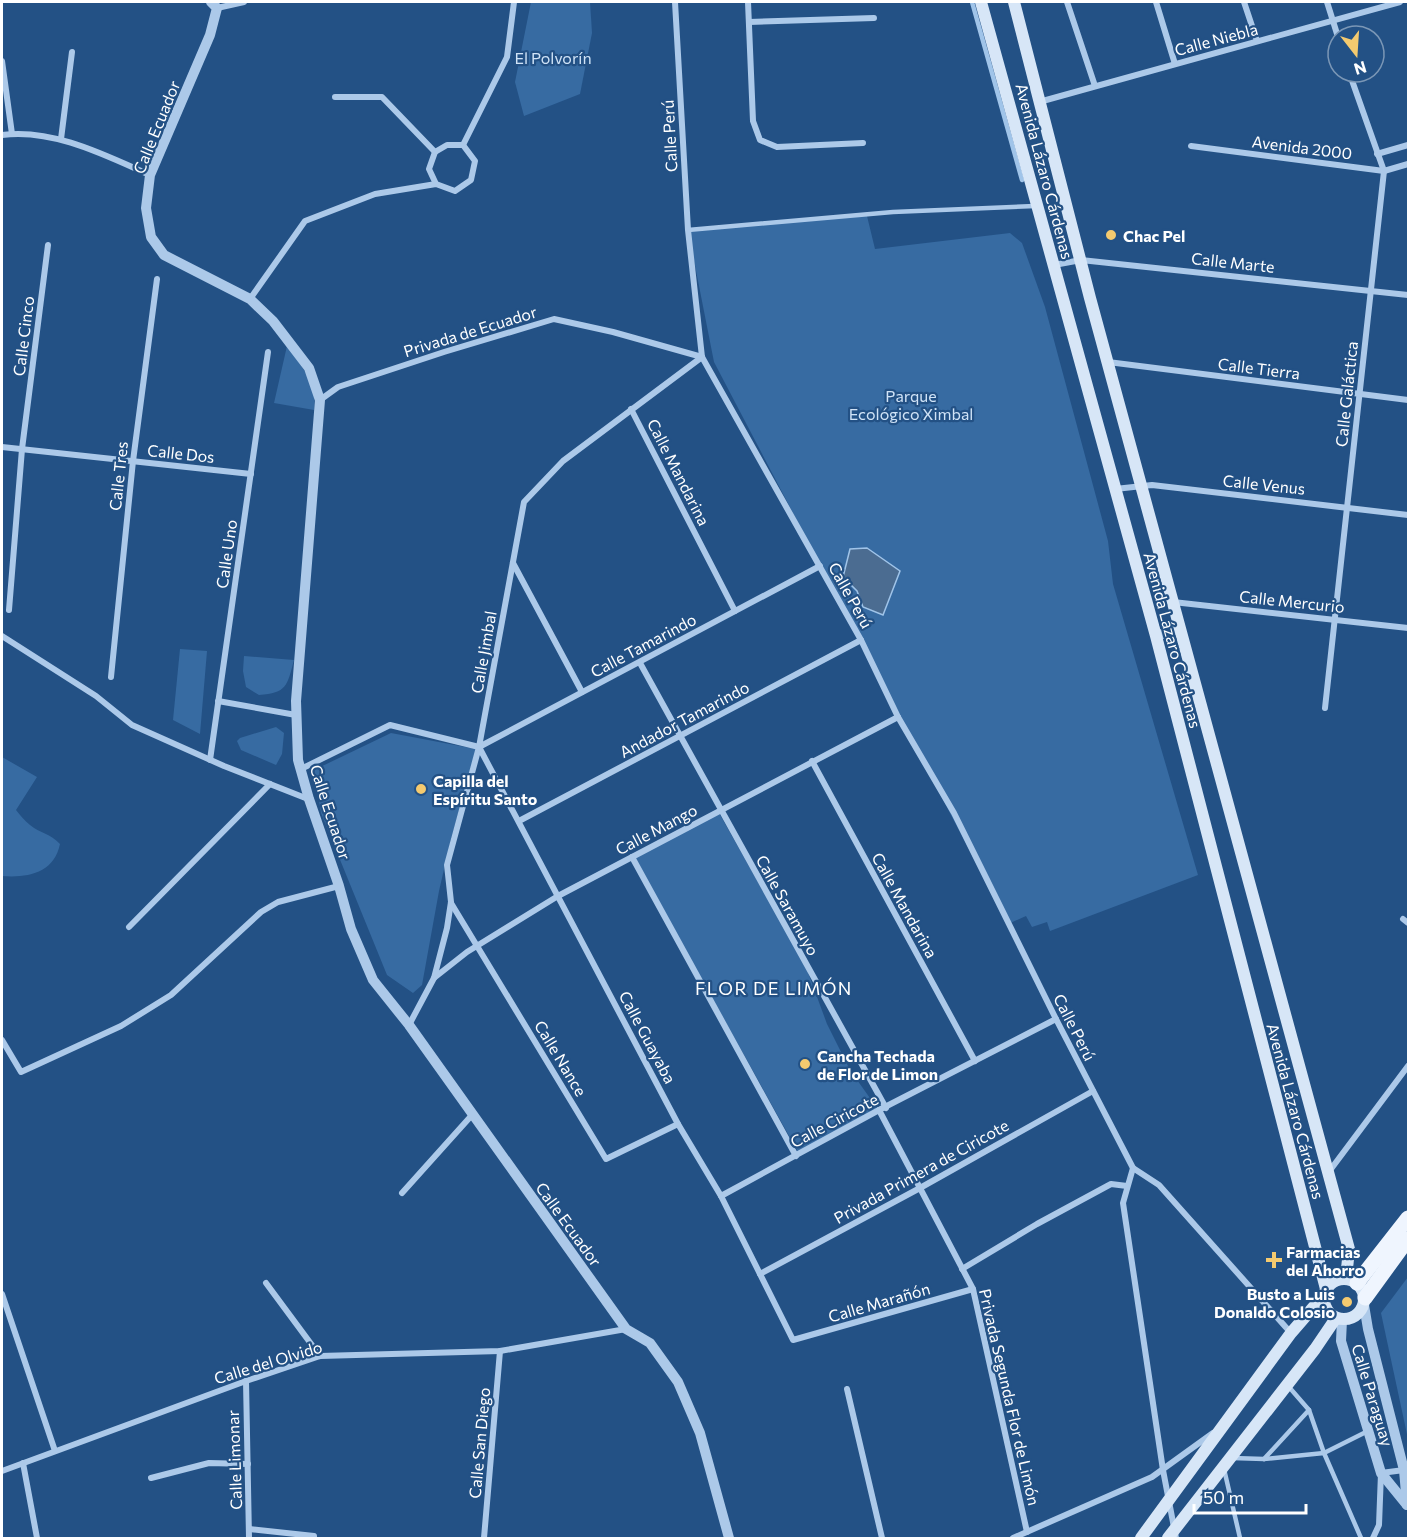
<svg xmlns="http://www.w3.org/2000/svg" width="1410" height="1540" font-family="Commissioner,sans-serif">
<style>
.green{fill:#376ba2}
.water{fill:#4b6c91;stroke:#a0c4e9;stroke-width:1.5}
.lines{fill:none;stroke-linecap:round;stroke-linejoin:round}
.stream{stroke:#a0c4e9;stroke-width:4.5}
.service{stroke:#acc9e9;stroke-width:4.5}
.minor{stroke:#acc9e9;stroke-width:6}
.tertiary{stroke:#acc9e9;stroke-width:10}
.secondary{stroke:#d7e6f7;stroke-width:12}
.primary{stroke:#eff5fe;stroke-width:15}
.poi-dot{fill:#f4ca6f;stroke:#235185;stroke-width:2}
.labels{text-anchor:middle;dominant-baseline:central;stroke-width:4.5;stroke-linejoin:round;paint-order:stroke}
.street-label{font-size:16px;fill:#fff;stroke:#235185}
.park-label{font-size:16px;fill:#d0e3f7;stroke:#235185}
.poi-label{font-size:16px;font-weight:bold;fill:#fff;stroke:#235185;text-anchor:start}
.neighbourhood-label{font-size:18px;letter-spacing:1.5px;fill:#fff;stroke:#235185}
</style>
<rect width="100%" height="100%" fill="#235185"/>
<g class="green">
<polygon points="531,2 590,2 592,33 580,94 524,116 515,82"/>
<polygon points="867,216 875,249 1010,233 1022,243 1045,307 1108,541 1113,584 1198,875 1050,931 1047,922 1032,927 1026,916 1008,924 714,362 688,230"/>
<path d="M287 346C301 365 318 385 314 410L274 403Z"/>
<polygon points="180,649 207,651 200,734 173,720"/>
<path d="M244 656 294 660C287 686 287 693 259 695L246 687 243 671Z"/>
<polygon points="276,727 284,733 282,754 276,765 241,750 237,741 240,738"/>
<polygon points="391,733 476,749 451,839 439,891 422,985 413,993 387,975 321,813 314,770"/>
<path d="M2 757 37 777 16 810C20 815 25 821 30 825 41 834 50 833 60 844 54 873 28 878 2 876Z"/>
<polygon points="719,813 806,967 827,1024 850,1070 877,1108 798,1152 634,857"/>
<polygon points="1408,1277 1408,1439 1381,1313"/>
</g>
<polygon class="water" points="867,548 900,571 883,615 863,607 857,591 843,577 850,549"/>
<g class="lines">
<polyline class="stream" points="972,2 1022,180"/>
<g class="service">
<polyline points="688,230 893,212 1035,206"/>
<polyline points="1289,1387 1309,1410 1324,1453 1361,1538"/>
<polyline points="1232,1458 1264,1459 1324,1453 1368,1431"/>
<polyline points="1264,1459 1309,1410"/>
<polyline points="1224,1469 1240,1538"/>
</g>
<g class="minor">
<polyline points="675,2 688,230 702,357 861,640 898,717 954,813 1056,1019 1133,1168 1123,1203 1163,1470 1176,1538"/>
<polyline points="748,2 753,121 760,140 777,147 863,143"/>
<polyline points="1067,2 1095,86"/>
<polyline points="1156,2 1175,64"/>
<polyline points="1244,2 1257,41"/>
<polyline points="1327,2 1338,37"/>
<polyline points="217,8 244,2"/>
<polyline points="749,22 874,18"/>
<polyline points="2,61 12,134"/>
<polyline points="335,97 382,97 435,152"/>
<polyline points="1039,102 1400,2"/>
<path d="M2 135C52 128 105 155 150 175"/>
<polyline points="61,139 72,52"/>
<polyline points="463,145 507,57 514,2"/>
<polyline points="1191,146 1384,171 1408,164"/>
<polyline points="1377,154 1408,145"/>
<polyline points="1054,265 1081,260 1408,295"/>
<polyline points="250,299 305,221 375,194 436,184 455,191 471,180 475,161 463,145 447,145 435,152 429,169 436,184"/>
<polyline points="1108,362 1408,400"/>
<polyline points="320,400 338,387 444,352 554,319 613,332 702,357"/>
<polyline points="631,409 735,611"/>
<polyline points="2,447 251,474"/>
<polyline points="1115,489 1152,485 1408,515"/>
<polyline points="513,563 582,692"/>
<polyline points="1173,602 1408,628"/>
<polyline points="9,610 22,449 48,245"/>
<polyline points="2,636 96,696 132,725 224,766 308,799"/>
<polyline points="640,663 886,1108"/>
<polyline points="111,677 133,461 157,279"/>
<polyline points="218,701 296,715"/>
<polyline points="1325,708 1384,171 1349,72"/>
<polyline points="479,747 678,1124 721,1196 793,1340 973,1289"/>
<polyline points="479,747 820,566"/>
<polyline points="210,760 268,352"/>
<polyline points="812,761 975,1061"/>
<polyline points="301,769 390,725 479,747"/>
<polyline points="519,821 861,640"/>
<polyline points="632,857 796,1156"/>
<polyline points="451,903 606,1159 678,1124"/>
<polyline points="1403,919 1408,923"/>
<polyline points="129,927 270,784"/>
<polyline points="434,978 467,952 558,896 898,717"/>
<polyline points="409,1025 434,978 447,928 451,902 447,865 479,747 524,502 563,461 702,357"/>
<polyline points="2,1040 21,1072 121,1026 171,995 261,912 278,902 339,886"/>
<polyline points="879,1110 973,1289 1027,1532"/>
<polyline points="1133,1168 1159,1185 1291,1333"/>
<polyline points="1328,1173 1408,1066"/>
<polyline points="402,1193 472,1115"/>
<polyline points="721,1196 879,1110 1056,1019"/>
<polyline points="962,1269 1037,1224 1111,1184 1127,1186"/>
<polyline points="760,1274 920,1188 1093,1091"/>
<polyline points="266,1283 320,1356"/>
<polyline points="2,1294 55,1451"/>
<polyline points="246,1381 249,1538"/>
<polyline points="847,1389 882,1538"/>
<polyline points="23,1463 37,1538"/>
<polyline points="2,1471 246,1381 320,1356 500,1351 626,1329"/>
<polyline points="151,1478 209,1463 248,1464"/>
<polyline points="249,1529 314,1536 314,1538"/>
<polyline points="484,1538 500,1351"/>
<polyline points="1013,1538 1152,1477 1213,1433"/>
<polyline points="1373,1538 1379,1525 1381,1473 1404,1470"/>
</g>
<g class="tertiary">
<polyline points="211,2 217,8 210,35 150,175 146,208 151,237 164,255 250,299 273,321 309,368 320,400 296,701 298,760 309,799 339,886 351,929 373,980 409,1025 626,1329 650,1343 678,1382 700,1433 729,1538"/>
<polyline points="1156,636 1180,628"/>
<polyline points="1364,1305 1368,1329 1404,1470 1407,1505"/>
<polyline points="1342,1320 1341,1341 1381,1473 1407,1505"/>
</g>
<g class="secondary">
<polyline points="981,2 1156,636 1326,1289"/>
<polyline points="1014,2 1090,298 1349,1249 1346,1279"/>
<circle cx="1344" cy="1299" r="20"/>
<polyline points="1141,1538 1291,1333 1324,1295"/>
<polyline points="1168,1538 1315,1349 1336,1318"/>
</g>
<g class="primary">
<polyline points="1357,1283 1408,1218"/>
<polyline points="1365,1298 1408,1239"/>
</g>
</g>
<g class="poi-dot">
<circle cx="1111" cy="235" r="6"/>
<circle cx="421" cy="789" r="6"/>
<circle cx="805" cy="1064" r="6"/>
<path d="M1271 1251h6v6h6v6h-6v6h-6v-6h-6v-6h6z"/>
<circle cx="1347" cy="1302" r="6"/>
</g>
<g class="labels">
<g class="street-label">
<text transform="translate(1216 39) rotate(-15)">Calle Niebla</text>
<text transform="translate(156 127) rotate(-68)">Calle Ecuador</text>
<text transform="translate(669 136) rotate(-93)">Calle Perú</text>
<text transform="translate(1302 147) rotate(7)">Avenida 2000</text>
<text transform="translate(1045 171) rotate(75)">Avenida Lázaro Cárdenas</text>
<text transform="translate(1233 262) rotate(6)">Calle Marte</text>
<text transform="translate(470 331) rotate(-17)">Privada de Ecuador</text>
<text transform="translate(23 336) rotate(-83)">Calle Cinco</text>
<text transform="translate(1259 368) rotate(7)">Calle Tierra</text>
<text transform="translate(1346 394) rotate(-84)">Calle Galáctica</text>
<text transform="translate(181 453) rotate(6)">Calle Dos</text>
<text transform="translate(679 472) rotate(63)">Calle Mandarina</text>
<text transform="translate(118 476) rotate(-84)">Calle Tres</text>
<text transform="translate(1264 484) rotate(6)">Calle Venus</text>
<text transform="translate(226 554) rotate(-82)">Calle Uno</text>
<text transform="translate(851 595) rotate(61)">Calle Perú</text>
<text transform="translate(1292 601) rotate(6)">Calle Mercurio</text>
<text transform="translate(1173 640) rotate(75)">Avenida Lázaro Cárdenas</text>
<text transform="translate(643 645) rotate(-28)">Calle Tamarindo</text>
<text transform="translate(483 652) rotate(-80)">Calle Jimbal</text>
<text transform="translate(684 719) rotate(-28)">Andador Tamarindo</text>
<text transform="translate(331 812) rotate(72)">Calle Ecuador</text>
<text transform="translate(656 829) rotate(-28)">Calle Mango</text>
<text transform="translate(788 905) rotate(61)">Calle Saramuyo</text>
<text transform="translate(905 905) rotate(61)">Calle Mandarina</text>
<text transform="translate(1075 1027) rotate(63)">Calle Perú</text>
<text transform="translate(648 1037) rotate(62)">Calle Guayaba</text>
<text transform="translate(561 1058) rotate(59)">Calle Nance</text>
<text transform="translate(1296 1111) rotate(75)">Avenida Lázaro Cárdenas</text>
<text transform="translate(834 1120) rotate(-28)">Calle Ciricote</text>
<text transform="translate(921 1171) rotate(-29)">Privada Primera de Ciricote</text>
<text transform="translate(569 1224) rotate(54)">Calle Ecuador</text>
<text transform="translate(879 1302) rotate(-16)">Calle Marañón</text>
<text transform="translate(268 1362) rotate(-17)">Calle del Olvido</text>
<text transform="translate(1373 1395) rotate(73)">Calle Paraguay</text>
<text transform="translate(1010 1397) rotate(77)">Privada Segunda Flor de Limón</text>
<text transform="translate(479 1443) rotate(-85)">Calle San Diego</text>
<text transform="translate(234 1460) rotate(-92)">Calle Limonar</text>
</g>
<g class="park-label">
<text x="553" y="57">El Polvorín</text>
<text x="911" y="395">Parque<tspan x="911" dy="18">Ecológico Ximbal</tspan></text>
</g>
<g class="poi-label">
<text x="1123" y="235">Chac Pel</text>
<text x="433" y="780">Capilla del<tspan x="433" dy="18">Espíritu Santo</tspan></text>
<text x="817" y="1055">Cancha Techada<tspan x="817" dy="18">de Flor de Limon</tspan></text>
<text x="1286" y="1251">Farmacias<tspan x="1286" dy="18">del Ahorro</tspan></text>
<text x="1335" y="1293" text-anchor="end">Busto a Luis<tspan x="1335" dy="18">Donaldo Colosio</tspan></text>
</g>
<g class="neighbourhood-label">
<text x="774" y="988">FLOR DE LIMÓN</text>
</g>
</g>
<rect width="1410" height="1540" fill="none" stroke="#ffffff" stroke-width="6"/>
<g transform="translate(1356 54) rotate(163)"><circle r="28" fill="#235185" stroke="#7b97b6" stroke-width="1.5"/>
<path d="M0-4.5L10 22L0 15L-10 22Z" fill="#f4ca6f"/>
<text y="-9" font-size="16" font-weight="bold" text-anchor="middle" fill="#ffffff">N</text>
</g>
<path d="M1194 1504v9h112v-9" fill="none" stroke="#ffffff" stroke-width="3"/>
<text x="1203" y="1504" font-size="18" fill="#ffffff" stroke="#235185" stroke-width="4.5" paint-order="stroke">50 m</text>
</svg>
